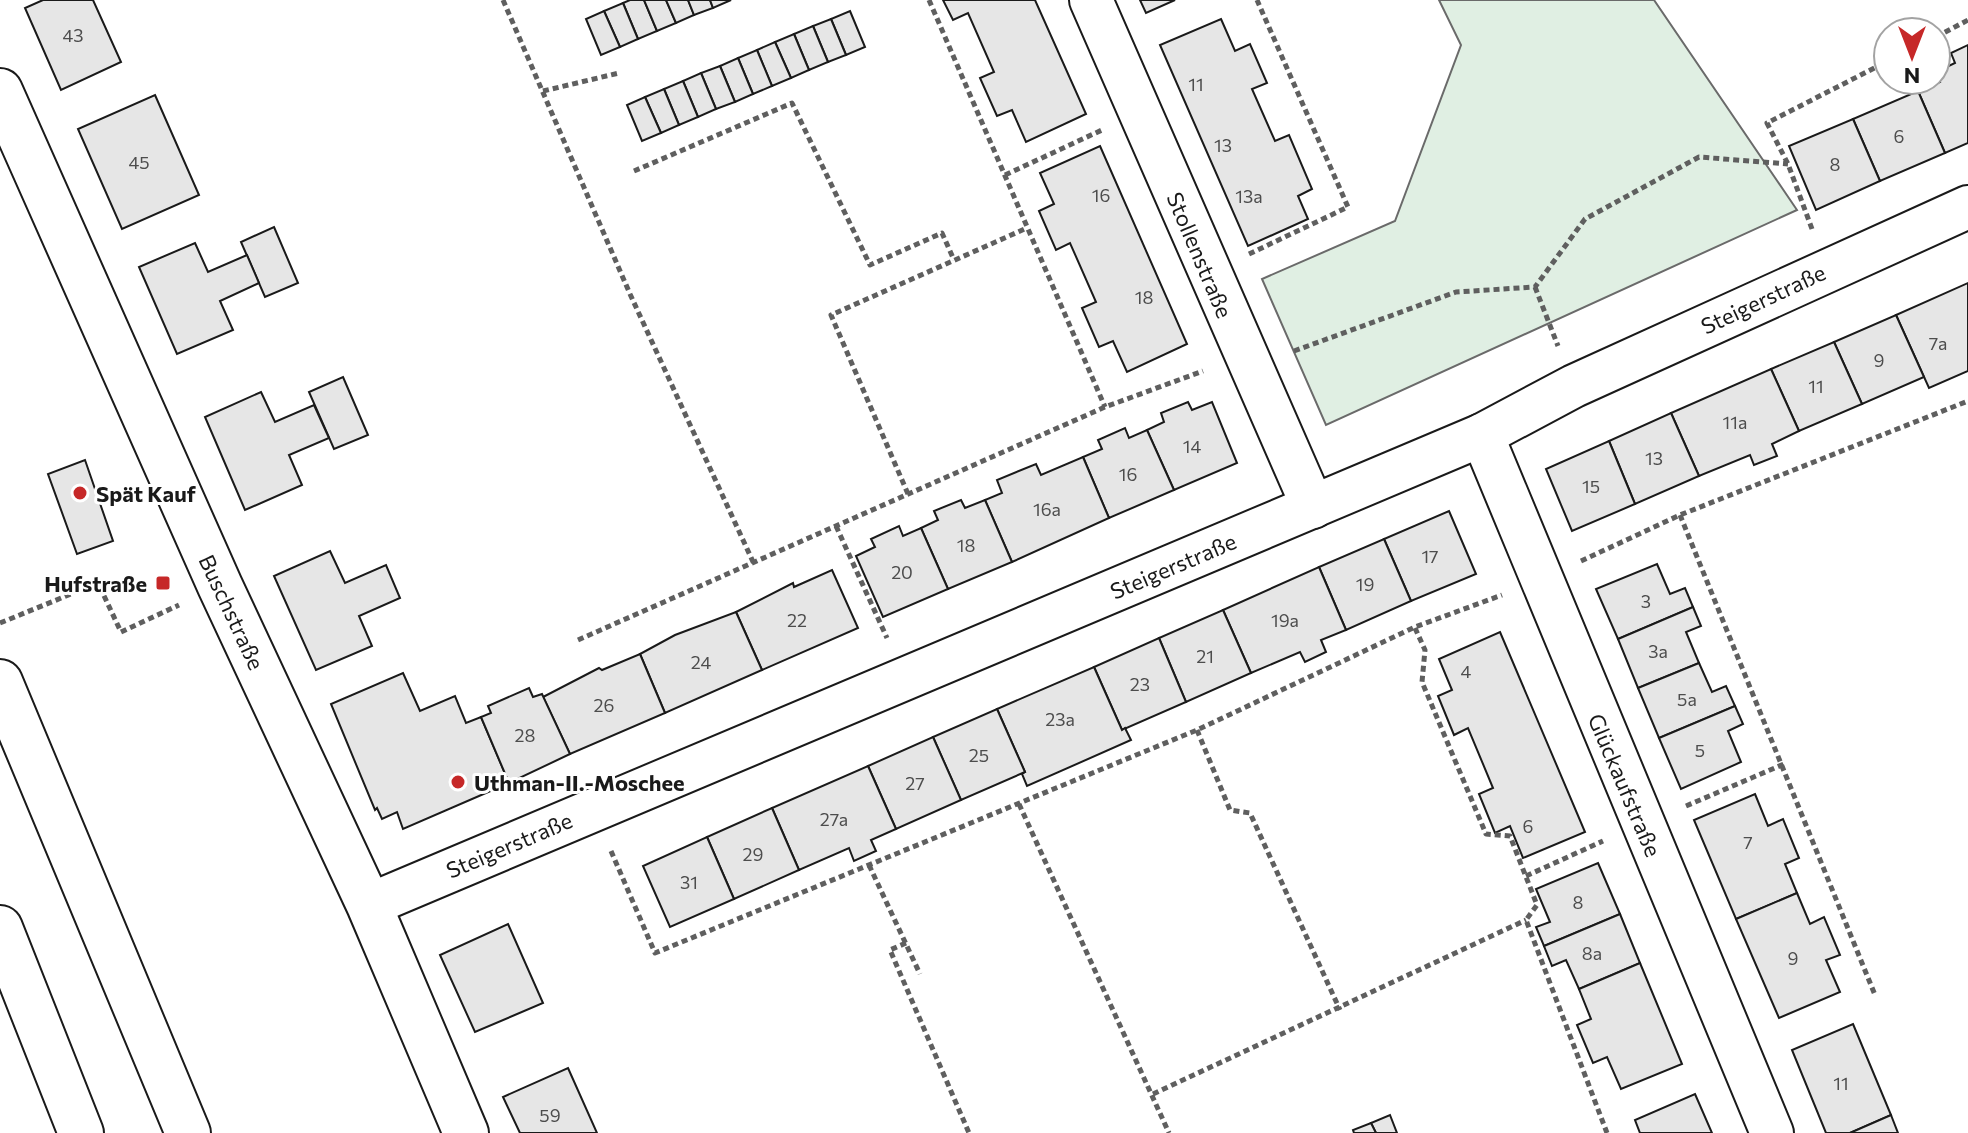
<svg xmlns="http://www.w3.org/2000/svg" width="1968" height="1133" font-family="Commissioner,sans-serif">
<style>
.green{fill:#e0efe3;stroke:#6a6a6a;stroke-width:2}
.building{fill:#e6e6e6;stroke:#1a1a1a;stroke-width:2}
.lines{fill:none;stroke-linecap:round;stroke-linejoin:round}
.street-casing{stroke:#1a1a1a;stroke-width:46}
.secondary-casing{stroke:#1a1a1a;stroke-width:48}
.highway-casing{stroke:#1a1a1a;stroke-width:48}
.path{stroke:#5f5f5f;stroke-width:5;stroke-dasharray:6 4;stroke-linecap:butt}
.street{stroke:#fff;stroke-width:42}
.secondary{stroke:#fff;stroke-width:44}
.highway{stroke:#fff;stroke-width:44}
.poi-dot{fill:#c62828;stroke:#fff;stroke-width:3}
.labels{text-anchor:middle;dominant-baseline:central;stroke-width:6;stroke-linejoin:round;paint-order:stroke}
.number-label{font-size:18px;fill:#4d4d4d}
.street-label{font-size:22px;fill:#1a1a1a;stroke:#fff}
.poi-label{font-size:22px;font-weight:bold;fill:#1a1a1a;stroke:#fff;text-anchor:start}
</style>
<rect width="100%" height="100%" fill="#fff"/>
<polygon class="green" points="1439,0 1654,0 1797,210 1326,425 1262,279 1395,221 1461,45"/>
<g class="building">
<polygon points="43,0 93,0 121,62 61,90 25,8"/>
<polygon points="630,0 644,0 657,31 638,39 623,3"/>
<polygon points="644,0 666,0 676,23 657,31"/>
<polygon points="666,0 688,0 694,15 676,23"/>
<polygon points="688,0 710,0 713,8 694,15"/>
<polygon points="710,0 731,0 713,8"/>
<polygon points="943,0 1035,0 1086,114 1026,142 1012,110 997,116 980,78 994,72 968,13 953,20"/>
<polygon points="1140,0 1175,0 1146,13"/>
<polygon points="623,3 638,39 620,47 604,11"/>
<polygon points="604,11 620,47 601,55 586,19"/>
<polygon points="850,11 865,47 846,55 831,19"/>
<polygon points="831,19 846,55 828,62 813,26"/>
<polygon points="1221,19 1235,51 1250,44 1267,83 1252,89 1275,141 1289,135 1312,189 1298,196 1308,219 1248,246 1160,45"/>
<polygon points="813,26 828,62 809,70 794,34"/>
<polygon points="794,34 809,70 791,78 775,42"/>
<polygon points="775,42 791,78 772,86 757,50"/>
<polygon points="1968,45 1968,143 1945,153 1918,91 1940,82 1936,72 1955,63 1951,53"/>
<polygon points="757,50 772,86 753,94 738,58"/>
<polygon points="738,58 753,94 735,102 720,66"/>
<polygon points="720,66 735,102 716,109 701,73"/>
<polygon points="701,73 716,109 698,117 683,81"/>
<polygon points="683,81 698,117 679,125 664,89"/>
<polygon points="664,89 679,125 661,133 645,97"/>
<polygon points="1918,91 1945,153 1880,181 1853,119"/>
<polygon points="155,95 199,195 122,229 78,129"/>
<polygon points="645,97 661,133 642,141 627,105"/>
<polygon points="1853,119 1880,181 1816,210 1789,146"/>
<polygon points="1100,146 1187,344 1127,372 1113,341 1099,347 1082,308 1096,302 1070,243 1056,250 1039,211 1054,204 1040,173"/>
<polygon points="274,227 298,283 265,297 241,242"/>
<polygon points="195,243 208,272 247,255 259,283 220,301 233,330 177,354 139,267"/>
<polygon points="1968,283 1968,371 1929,388 1896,315"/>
<polygon points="1896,315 1924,377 1862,404 1834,342"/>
<polygon points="1834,342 1862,404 1799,431 1771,369"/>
<polygon points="1771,369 1799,431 1772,444 1777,456 1754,465 1750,455 1699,476 1671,413"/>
<polygon points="343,377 368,435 334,449 309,392"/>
<polygon points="261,392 275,422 314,405 329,438 289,455 302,485 245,510 205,417"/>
<polygon points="1188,402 1192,410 1212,402 1237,463 1174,490 1147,430 1164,422 1161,413"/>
<polygon points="1671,413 1699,476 1635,504 1609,441"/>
<polygon points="1125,428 1129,438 1147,430 1174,490 1109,518 1083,457 1102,449 1098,440"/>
<polygon points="1609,441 1635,504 1572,531 1546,469"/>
<polygon points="1083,457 1109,518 1012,562 985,500 1002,493 997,480 1036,464 1041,475"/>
<polygon points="85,460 113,541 77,554 48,474"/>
<polygon points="961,500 965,508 985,500 1012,562 948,589 921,528 938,520 934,511"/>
<polygon points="1449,511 1476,574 1411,601 1384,539"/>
<polygon points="899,526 903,536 921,528 948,589 883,617 856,556 875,547 871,539"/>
<polygon points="1384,539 1411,601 1346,630 1319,567"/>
<polygon points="330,551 345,583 386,565 400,598 359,616 372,646 316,670 274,576"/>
<polygon points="1657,564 1670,594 1685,588 1693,607 1618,639 1596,589"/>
<polygon points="1319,567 1346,630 1321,640 1326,652 1305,662 1300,652 1251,673 1223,610"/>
<polygon points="832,570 858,628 762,670 736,612 793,583 794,587"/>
<polygon points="1693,607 1701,626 1686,632 1699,663 1638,688 1618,639"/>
<polygon points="1223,610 1251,673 1186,702 1159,638"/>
<polygon points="736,612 762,670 665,713 640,654 675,635"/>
<polygon points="1500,632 1585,832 1523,858 1510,826 1495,833 1479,794 1493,788 1468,728 1454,735 1438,696 1452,690 1439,659"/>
<polygon points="1159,638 1186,702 1122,730 1094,667"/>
<polygon points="640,654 665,713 570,754 543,697 599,668 602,670"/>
<polygon points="1699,663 1712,692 1726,686 1735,706 1659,738 1638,688"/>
<polygon points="1094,667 1122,730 1125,728 1131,740 1027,786 1022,774 1025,772 997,709"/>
<polygon points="403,673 420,711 455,696 466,723 481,717 509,783 403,829 397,812 382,819 377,808 375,810 331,704"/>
<polygon points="529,688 533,697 542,694 570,754 509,783 481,717 491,713 488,706"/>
<polygon points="1735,706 1743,724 1728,731 1741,762 1681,789 1659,738"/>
<polygon points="997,709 1025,772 961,800 933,737"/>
<polygon points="933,737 961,800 896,829 868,766"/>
<polygon points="868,766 896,829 871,840 876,851 854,861 849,848 799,870 772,808"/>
<polygon points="1755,794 1768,826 1783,819 1799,858 1785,864 1797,893 1736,919 1694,820"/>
<polygon points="772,808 799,870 734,899 707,837"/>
<polygon points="707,837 734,899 670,927 643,866"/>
<polygon points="1598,863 1620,914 1544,946 1536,927 1550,922 1536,889"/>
<polygon points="1797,893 1810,924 1824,917 1840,955 1826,960 1840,992 1779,1018 1736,919"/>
<polygon points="1620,914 1640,963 1579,989 1566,960 1552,966 1544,946"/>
<polygon points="508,924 543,1003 475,1032 440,955"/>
<polygon points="1640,963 1682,1064 1621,1089 1607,1057 1593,1063 1577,1025 1591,1019 1579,989"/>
<polygon points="1853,1024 1891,1115 1850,1133 1826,1133 1792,1050"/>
<polygon points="568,1068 597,1133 520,1133 503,1097"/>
<polygon points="1695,1094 1712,1133 1640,1133 1635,1120"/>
<polygon points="1390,1115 1397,1133 1376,1133 1371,1123"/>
<polygon points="1891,1115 1898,1133 1850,1133"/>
<polygon points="1371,1123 1376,1133 1354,1133 1353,1130"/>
</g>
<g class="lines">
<g class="street-casing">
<g id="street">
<polyline points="1091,0 1313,507"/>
<polyline points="1482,435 1772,1133"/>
<polyline points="369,905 1482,435 1574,386 1968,207"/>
</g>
</g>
<g class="secondary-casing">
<polyline id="secondary" points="0,91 220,586 369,905 466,1133"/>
</g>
<g class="highway-casing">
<g id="highway">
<polyline points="0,682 188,1133"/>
<polyline points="0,928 81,1133"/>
</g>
</g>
<g class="path">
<polyline points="503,0 630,294 754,564"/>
<polyline points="929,0 1105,407"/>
<polyline points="1936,37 1968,20"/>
<polyline points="543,91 619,73"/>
<polyline points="634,171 792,103 870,265 942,233 954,260"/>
<polyline points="1005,175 1102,130"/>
<polyline points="1812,229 1788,164 1767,123 1888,61"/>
<polyline points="1249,254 1348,207 1257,0"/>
<polyline points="1535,287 1558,346"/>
<polyline points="1294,351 1456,292 1535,287 1585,219 1699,157 1788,164"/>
<polyline points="908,494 831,315 1027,228"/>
<polyline points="1680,515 1875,995"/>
<polyline points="836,526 887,638"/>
<polyline points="1581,561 1680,515 1968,401"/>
<polyline points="0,623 98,583 121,632 179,605"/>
<polyline points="1415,628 1425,650 1422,682 1486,834 1510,836 1537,905 1526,920 1607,1133"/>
<polyline points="578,640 1105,407 1203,371"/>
<polyline points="1197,730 1230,810 1250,813 1340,1010"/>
<polyline points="1019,804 1169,1133"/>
<polyline points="1686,806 1784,764"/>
<polyline points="611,851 655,953 1197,730 1415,627 1502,595"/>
<polyline points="869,865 920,974"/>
<polyline points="1526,876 1603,841"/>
<polyline points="906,943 890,950 969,1133"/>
<polyline points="1153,1094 1526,920"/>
</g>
<use href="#street" class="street"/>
<use href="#secondary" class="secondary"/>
<use href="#highway" class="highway"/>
</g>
<g class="poi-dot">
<circle cx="80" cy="493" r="8"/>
<rect x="155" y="575" width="16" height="16" rx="4"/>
<circle cx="458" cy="782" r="8"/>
</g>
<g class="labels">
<g class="number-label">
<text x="73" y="35">43</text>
<text x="1196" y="84">11</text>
<text x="1899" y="136">6</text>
<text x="1223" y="145">13</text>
<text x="139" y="162">45</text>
<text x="1835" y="164">8</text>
<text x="1101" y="195">16</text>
<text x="1249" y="196">13a</text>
<text x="1144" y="297">18</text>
<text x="1938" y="343">7a</text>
<text x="1879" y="360">9</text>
<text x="1816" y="386">11</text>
<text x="1735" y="422">11a</text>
<text x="1192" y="446">14</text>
<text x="1654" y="458">13</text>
<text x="1128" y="474">16</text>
<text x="1591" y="486">15</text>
<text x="1047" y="509">16a</text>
<text x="966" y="545">18</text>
<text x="1430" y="556">17</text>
<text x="902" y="572">20</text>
<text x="1365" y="584">19</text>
<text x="1646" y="601">3</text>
<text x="797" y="620">22</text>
<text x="1285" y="620">19a</text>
<text x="1658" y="651">3a</text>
<text x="1205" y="656">21</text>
<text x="701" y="662">24</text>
<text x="1466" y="671">4</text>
<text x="1140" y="684">23</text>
<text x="1687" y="699">5a</text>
<text x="604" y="705">26</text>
<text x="1060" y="719">23a</text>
<text x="525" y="735">28</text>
<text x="1700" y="750">5</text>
<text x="979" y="755">25</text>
<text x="915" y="783">27</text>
<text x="834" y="819">27a</text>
<text x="1528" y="826">6</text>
<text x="1748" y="842">7</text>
<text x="753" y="854">29</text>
<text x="689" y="882">31</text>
<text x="1578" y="902">8</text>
<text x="1592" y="953">8a</text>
<text x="1793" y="958">9</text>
<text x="1841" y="1083">11</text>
<text x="550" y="1115">59</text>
</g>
<g class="street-label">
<text transform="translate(1200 255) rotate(67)">Stollenstraße</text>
<text transform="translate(1763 299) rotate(-25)">Steigerstraße</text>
<text transform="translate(1173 566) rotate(-23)">Steigerstraße</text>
<text transform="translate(232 612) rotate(65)">Buschstraße</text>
<text transform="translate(1625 785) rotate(67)">Glückaufstraße</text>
<text transform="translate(509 845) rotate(-23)">Steigerstraße</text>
</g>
<g class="poi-label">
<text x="96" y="493">Spät Kauf</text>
<text x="147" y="583" text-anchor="end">Hufstraße</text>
<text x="474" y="782">Uthman-II.-Moschee</text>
</g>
</g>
<g transform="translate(1912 56) rotate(180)"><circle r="38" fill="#ffffff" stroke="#a3a3a3" stroke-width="2"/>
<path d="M0-6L14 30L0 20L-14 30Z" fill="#c62828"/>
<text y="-12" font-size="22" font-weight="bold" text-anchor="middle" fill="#1a1a1a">N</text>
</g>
</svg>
